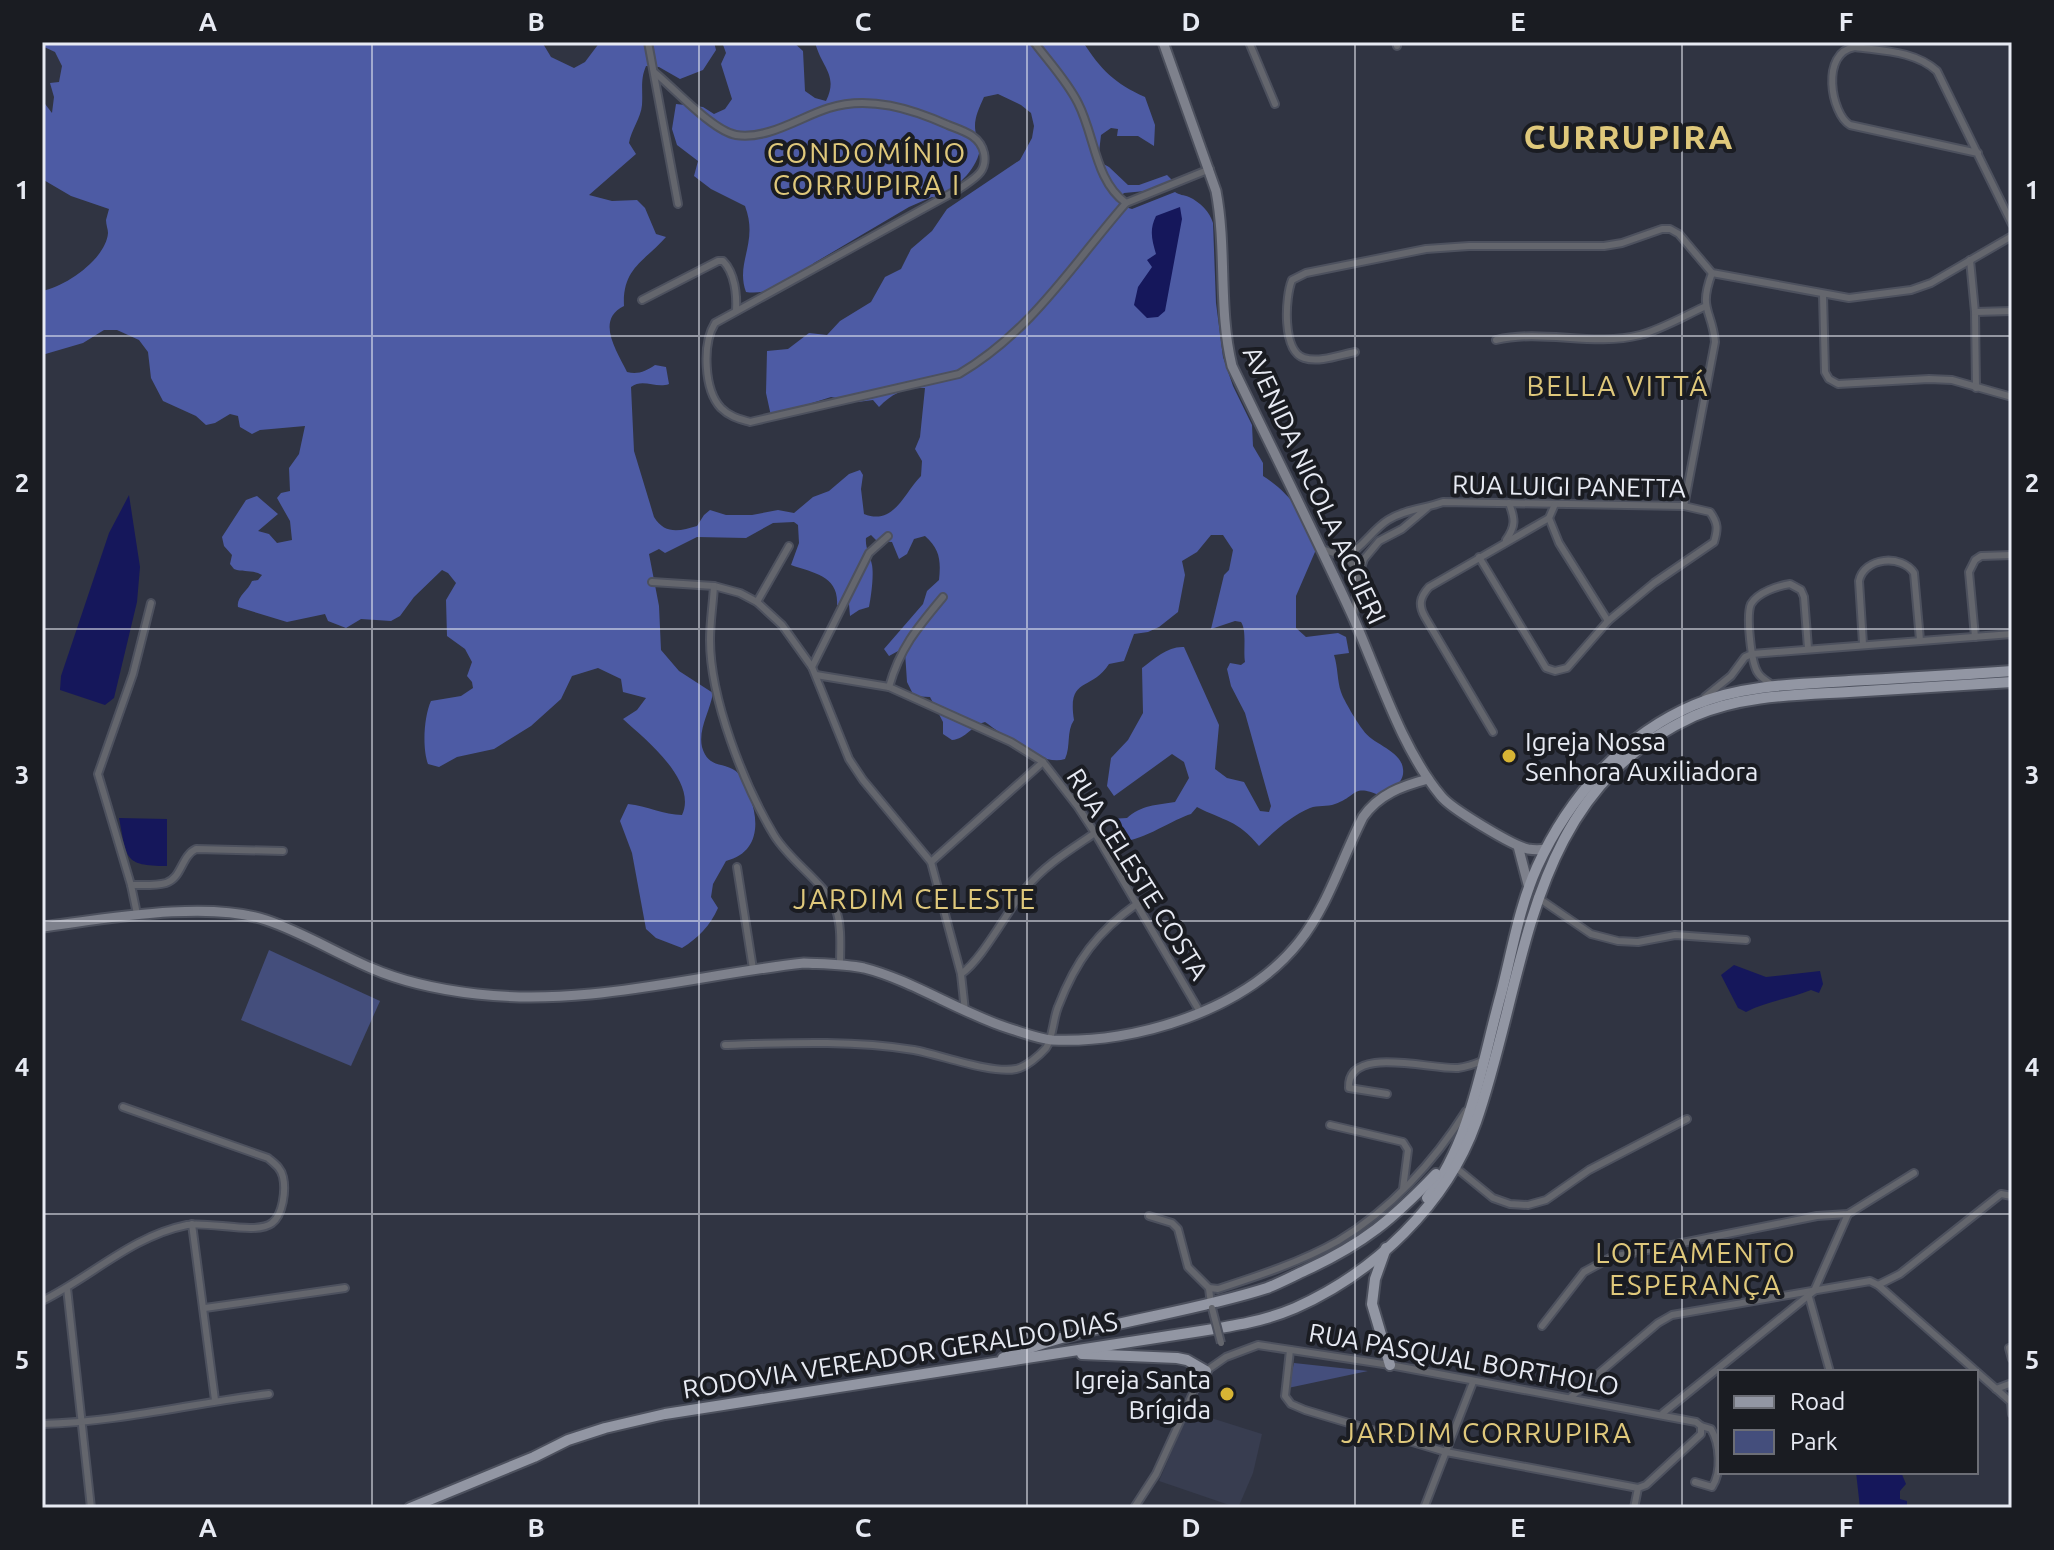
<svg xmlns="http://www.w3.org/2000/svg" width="2054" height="1550" font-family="Ubuntu,sans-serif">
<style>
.built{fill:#383d50}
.green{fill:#444e7c}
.forest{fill:#4d5ba4}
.water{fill:#15175b}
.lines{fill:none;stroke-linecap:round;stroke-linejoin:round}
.street-casing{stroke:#4d515e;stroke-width:10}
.secondary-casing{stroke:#4d515e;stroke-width:13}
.primary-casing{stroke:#4d515e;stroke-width:14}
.street{stroke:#64666d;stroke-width:6}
.secondary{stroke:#7e818c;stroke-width:9}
.primary{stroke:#9296a3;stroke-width:10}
.street-bridge-casing{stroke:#4d515e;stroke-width:10;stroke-linecap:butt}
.street-bridge{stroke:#64666d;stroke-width:6}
.grid{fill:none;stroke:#e7eaf3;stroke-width:2;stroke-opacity:0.55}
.poi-dot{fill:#d7b434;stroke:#1a1c22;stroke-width:3}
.labels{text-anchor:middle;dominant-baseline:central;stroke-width:8;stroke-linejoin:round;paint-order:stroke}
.street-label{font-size:26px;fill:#e7eaf3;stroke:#1a1c22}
.poi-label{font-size:26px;fill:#e7eaf3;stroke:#1a1c22;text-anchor:start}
.neighbourhood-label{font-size:28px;letter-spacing:2px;fill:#dfc87b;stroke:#1a1c22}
.district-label{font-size:34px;font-weight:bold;letter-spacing:2px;fill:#dfc87b;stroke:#1a1c22}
.neatline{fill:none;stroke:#e7eaf3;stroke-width:3}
.grid-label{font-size:26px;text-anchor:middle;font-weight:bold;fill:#e7eaf3}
</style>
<rect width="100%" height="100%" fill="#303442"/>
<polygon class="built" points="1189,1411 1262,1434 1253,1473 1238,1508 1159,1481"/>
<g class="green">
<polygon points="269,950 380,1001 351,1066 241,1020"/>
<polygon points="1294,1363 1368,1371 1288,1388"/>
</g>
<path class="forest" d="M42 42H542L551 57 574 68 585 62 600 42H714L716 50 703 70 680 79 659 67 646 66C640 80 643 90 642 105 641 118 631 130 629 143L636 154 589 195 612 201 637 200 645 208 656 234 666 237C645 261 622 268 624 306 595 320 617 351 627 372 638 375 646 371 655 365L666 367 669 384C656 389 643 378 631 387L634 451 654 517C665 535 680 531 697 526L704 515 710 510 726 515H752L778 510 794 513 813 497 829 491 849 474 860 470 863 475 861 489 864 514C894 526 904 493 921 476L922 461 915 449 920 437 925 388C906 387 892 393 879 407L873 400 858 402 831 397 771 416 766 393 767 351 788 349 809 333 827 335 840 321 871 302 885 277 901 269 911 249 932 231 947 209 1020 160 1032 138 1034 126 1031 113 1021 105 998 94 984 97C976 115 970 127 981 145 977 171 960 182 941 199L932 197 909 207 814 263C798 279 769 296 746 292 735 262 759 243 745 206L711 189 694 176 698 161 677 145 672 129 676 104 703 107 714 114 725 109 732 99 721 64 726 53 722 42H793L803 51 805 91 815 98 826 101C839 75 821 67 815 42H1083C1101 70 1114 83 1145 97L1155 125 1154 146 1138 136H1117L1118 129 1111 128 1101 135 1098 161 1109 167 1128 185H1139L1167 175 1174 182 1156 190 1124 193 1121 196 1125 207 1132 209 1175 192C1179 195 1184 195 1189 197 1200 202 1210 212 1213 223L1216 303 1223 357 1233 386 1252 425 1253 446 1263 463V476C1290 493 1305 516 1318 545L1296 596V628L1306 637 1338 633 1346 637 1349 653 1334 655C1338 667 1337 680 1341 692 1344 701 1357 722 1363 730 1373 745 1401 750 1403 769 1405 783 1391 789 1381 796 1352 783 1358 796 1335 804 1327 807 1318 805 1310 808 1291 816 1273 832 1259 846 1238 820 1224 821 1197 807L1191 814C1173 819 1135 846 1118 840L1110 819 1127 818C1141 805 1157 805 1175 802L1189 778 1184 762 1172 754 1114 796 1107 786 1111 758 1128 740 1143 713 1142 668C1155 658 1168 646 1184 647L1219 725 1215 769 1227 778 1244 782 1260 811 1269 812 1271 806 1245 713 1231 686 1227 669 1230 663 1241 665 1245 662C1243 650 1247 631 1241 622L1235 621 1211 629 1224 575 1229 570 1233 550 1223 535H1211L1197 552 1182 561 1185 575 1178 612 1159 627 1148 632 1134 634 1124 661 1109 664C1091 692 1067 676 1074 720 1066 732 1071 746 1065 759 1041 767 1004 735 985 722 972 725 966 739 952 740L943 734V722L930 697 910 696 912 692 907 682 905 652 900 650 889 656 884 649 923 604 927 591 939 580C941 561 940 549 925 536L914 539 907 554 899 559 892 542 877 541 871 535 866 538C865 548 870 555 872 565 874 576 871 597 869 607L859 610 850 616 849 604 837 605C839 576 814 573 791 565L799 543 798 525 794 522 773 523 746 538 697 537 665 553 659 549 649 554 659 606 661 650 679 671 713 693C710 711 698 729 702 747 709 771 726 760 739 774 745 780 747 789 750 797 760 824 758 853 726 861L713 884 711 897 718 908C710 926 698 938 682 948L656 938 646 929 632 853 620 821 628 804C647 806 664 815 682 815 698 781 645 739 623 719L637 710 646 698 623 692 621 679 598 668 572 676 561 699 531 726 494 749 457 757 439 767 428 764C422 748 424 716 431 701L461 696 473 688 472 682 467 676 472 662 465 649 447 636 446 600 456 583 448 573 442 570 414 597 400 616 391 621 361 619 346 628 328 621 325 614 287 622 238 607C236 597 248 591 252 581L258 580 262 575C252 569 244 573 234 569L230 564 232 555 224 546 222 537 246 500 257 496 278 514 258 531 269 534 277 543 292 540 290 521 277 498 281 493 290 491 289 468 299 454 305 426 260 430 252 434 240 427 238 416 230 414 215 423 206 425 196 416 163 401 151 378 148 352 139 340 117 330H104L83 343 42 355V291C65 287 106 259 108 233 108 229 106 225 106 220L109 209 71 196 42 179V100L52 113 54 97 50 83 59 82 62 66 55 52 42 46Z"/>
<g class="water">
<path d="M1180 207 1182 219 1165 311 1158 317 1147 318 1134 305 1138 287 1152 267 1147 260 1156 254C1152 240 1149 230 1156 216Z"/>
<polygon points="129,495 140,567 137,602 114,698 105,705 60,690 61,676 109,533"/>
<path d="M119 818 167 819V866C123 866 127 858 119 818Z"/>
<path d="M1734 965 1766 977 1820 971 1823 984 1819 993 1811 990C1789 999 1767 1001 1746 1012L1738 1008 1721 975Z"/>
<polygon points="1856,1472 1901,1472 1906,1484 1900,1491 1900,1499 1907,1501 1907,1508 1860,1508"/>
</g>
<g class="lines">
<g class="street-casing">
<g id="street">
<polyline points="648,42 678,204"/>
<path d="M1034 42C1049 62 1067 81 1078 103 1095 136 1095 181 1126 203L1210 169"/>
<polyline points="1249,42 1275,104"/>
<polyline points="1396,42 1397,46"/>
<path d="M654 72C675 89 713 131 736 135 768 140 800 117 829 108 869 95 912 109 948 125 963 131 980 135 984 153 988 173 973 179 959 189L715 323C702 344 704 390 721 408 730 417 740 419 750 422L959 374C1032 331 1072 265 1126 203"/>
<path d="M1978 153 1850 125C1831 114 1820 52 1855 47 1883 51 1915 51 1937 71L2012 224"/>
<polyline points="1970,260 1975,312 1976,388"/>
<polyline points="1823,295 1825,372 1829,379 1838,384 1929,379 1952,380 2012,397"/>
<path d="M642 300 718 261H723C735 273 737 295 736 311"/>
<polyline points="1975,312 2012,311"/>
<path d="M1496 340C1543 329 1593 347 1640 335 1662 329 1684 316 1704 307"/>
<path d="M1355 352C1340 355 1319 363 1304 358 1282 351 1285 297 1292 280L1306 273 1426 249 1469 246H1604L1622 243 1662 229H1670L1679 234 1712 273 1849 298 1911 290 1931 283 2012 236"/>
<path d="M1684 506 1715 342C1712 309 1698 311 1712 273"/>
<polyline points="1549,518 1559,543 1608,621"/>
<path d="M1506 540C1516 526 1515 519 1509 503"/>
<path d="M1322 549 1345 557C1363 548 1372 530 1388 520 1406 509 1424 509 1443 502L1684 506 1710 512C1718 523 1718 529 1714 542L1654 583 1608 621 1567 668 1555 671 1546 668 1479 557"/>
<polyline points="1345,557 1353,565 1358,577"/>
<polyline points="652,582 714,586 740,593 757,602 782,625 812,667 849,759 863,780 931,862 961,974"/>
<path d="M714 586C713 604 710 622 710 640 710 699 744 785 774 835 791 863 824 881 836 910 842 927 840 948 840 965"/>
<polyline points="757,602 789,546"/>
<polyline points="1354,616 1358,577 1364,559 1379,541 1402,529 1427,508"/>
<polyline points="1975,637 1969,572 1975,560 1981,556 2012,555"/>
<path d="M1863 644 1859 581C1864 557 1902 554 1914 573L1920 640"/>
<polyline points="812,667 869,553 888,536"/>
<polyline points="816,675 889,687 1011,742 1043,762 1078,807 1095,833 1200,1012"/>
<path d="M1772 685C1767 681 1761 678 1758 673 1751 663 1746 615 1751 604 1758 592 1778 586 1790 584L1801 590 1804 597 1808 648"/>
<path d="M889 687C900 648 917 628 943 597"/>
<polyline points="1705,697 1731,676 1745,657 1752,654 2012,634"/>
<path d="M1493 732 1425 617C1418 605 1420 597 1429 587L1549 518 1555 504"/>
<polyline points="931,862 1043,762"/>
<polyline points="737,867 753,969"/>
<path d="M131 885C142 885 155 886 166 883 182 878 181 856 196 849L283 851"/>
<polyline points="1537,897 1591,934 1618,941 1638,942 1675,935 1746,940"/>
<polyline points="137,914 131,885 98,774 133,674 151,603"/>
<path d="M965 1011 961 974C982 960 1007 911 1026 888 1045 865 1070 850 1095 833"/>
<path d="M725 1045C789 1043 851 1040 914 1050 941 1055 991 1074 1016 1069 1026 1067 1039 1056 1046 1048 1053 1038 1053 1019 1058 1007 1076 960 1097 932 1138 903"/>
<path d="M1387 1094 1349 1088C1347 1044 1431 1070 1458 1068 1466 1067 1475 1064 1482 1061"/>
<polyline points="1330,1125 1403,1142 1408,1150 1403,1189"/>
<polyline points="1455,1167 1493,1198 1510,1204 1528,1205 1546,1200 1589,1170 1687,1119"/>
<polyline points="1149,1216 1172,1223 1178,1229 1188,1267 1209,1288 1211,1305"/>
<polyline points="192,1224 215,1400"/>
<polyline points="1878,1285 1900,1274 2001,1194 2012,1196"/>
<polyline points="67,1288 91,1508"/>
<path d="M1209 1288 1218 1289C1258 1276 1301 1262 1338 1241 1390 1210 1434 1162 1466 1111"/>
<polyline points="1809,1297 1830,1372"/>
<path d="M42 1301C91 1277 132 1236 187 1225 209 1221 257 1235 272 1223 283 1215 286 1190 283 1177 281 1168 275 1164 268 1158L123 1107"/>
<polyline points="205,1308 345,1288"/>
<polyline points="1542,1326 1584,1272 1612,1257 1817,1216 1848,1214 1914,1173"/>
<polyline points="2009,1348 2012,1359"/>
<polyline points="1290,1350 1285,1396 1291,1404 1305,1410 1446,1452 1638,1488"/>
<polyline points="1996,1389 2012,1383"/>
<polyline points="1571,1397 1658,1323 1672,1315 1870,1281 1878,1285 2011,1402 2012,1414"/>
<polyline points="1663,1413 1814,1291 1848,1214"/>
<path d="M42 1424C119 1422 193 1403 269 1394"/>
<path d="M1695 1482 1712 1487C1722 1472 1720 1444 1711 1429L1701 1426"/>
<polyline points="1134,1508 1156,1474 1198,1382 1206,1371 1226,1357 1258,1345 1390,1365 1696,1422 1701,1426 1701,1434 1646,1485 1638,1488 1634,1508"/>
<polyline points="1424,1508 1473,1382"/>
</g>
</g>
<g class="secondary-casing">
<g id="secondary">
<path d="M1163 42 1216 191C1227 249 1218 309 1232 366 1272 449 1314 532 1353 617 1378 673 1401 748 1441 796 1450 808 1513 846 1528 849 1534 850 1540 850 1546 849"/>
<polyline points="1518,846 1529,888"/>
<path d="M42 927C104 919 207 900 266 920 302 932 336 953 371 968 403 982 442 990 477 994 587 1007 695 975 804 963 824 964 845 964 864 968 912 980 962 1014 1011 1029 1024 1033 1039 1039 1052 1040 1136 1044 1245 1010 1299 942 1328 906 1342 858 1363 817 1379 794 1402 786 1428 779"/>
</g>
</g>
<g class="primary-casing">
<g id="primary">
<path d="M1427 1198C1471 1142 1482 1062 1501 994 1512 952 1519 907 1537 867 1569 797 1623 735 1694 705 1741 685 1798 684 1849 681 1903 678 1958 675 2012 671"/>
<polyline points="1386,1248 1375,1279 1372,1304 1390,1365"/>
<polyline points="1082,1354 1177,1358 1187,1360 1206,1371"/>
<path d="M1003 1358C1088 1323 1180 1316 1267 1288 1280 1283 1293 1276 1306 1270 1363 1244 1393 1219 1436 1174"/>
<path d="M410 1508 534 1457 568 1440 605 1428 665 1414 1201 1331C1233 1326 1265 1321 1295 1308 1374 1273 1447 1204 1476 1122 1529 971 1524 794 1694 716 1742 695 1797 695 1849 692 1903 689 1958 685 2012 682"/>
</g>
</g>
<use href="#street" class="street"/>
<use href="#secondary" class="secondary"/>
<use href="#primary" class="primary"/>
<g class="street-bridge-casing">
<polyline id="street-bridge" points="1212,1308 1221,1343"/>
</g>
<use href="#street-bridge" class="street-bridge"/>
</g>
<path class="grid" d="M372 42V1508M699 42V1508M1027 42V1508M1355 42V1508M1682 42V1508M42 336H2012M42 629H2012M42 921H2012M42 1214H2012"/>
<g class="poi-dot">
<circle cx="1509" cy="756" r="8"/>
<circle cx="1227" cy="1394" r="8"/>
</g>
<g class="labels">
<g class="street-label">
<text transform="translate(1315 485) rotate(65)">AVENIDA NICOLA ACCIERI</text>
<text transform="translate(1569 486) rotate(1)">RUA LUIGI PANETTA</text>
<text transform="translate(1138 874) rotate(58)">RUA CELESTE COSTA</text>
<text transform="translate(900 1355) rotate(-9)">RODOVIA VEREADOR GERALDO DIAS</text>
<text transform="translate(1464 1359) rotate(10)">RUA PASQUAL BORTHOLO</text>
</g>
<g class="poi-label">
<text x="1525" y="741">Igreja Nossa<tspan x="1525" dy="30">Senhora Auxiliadora</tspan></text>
<text x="1211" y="1379" text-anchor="end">Igreja Santa<tspan x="1211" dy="30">Brígida</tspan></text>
</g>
<g class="neighbourhood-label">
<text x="867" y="152">CONDOMÍNIO<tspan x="867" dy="32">CORRUPIRA I</tspan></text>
<text x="1618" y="385">BELLA VITTÁ</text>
<text x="915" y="898">JARDIM CELESTE</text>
<text x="1696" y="1252">LOTEAMENTO<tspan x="1696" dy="32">ESPERANÇA</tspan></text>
<text x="1487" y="1432">JARDIM CORRUPIRA</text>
</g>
<g class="district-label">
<text x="1629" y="136">CURRUPIRA</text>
</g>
</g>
<rect width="2054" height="1550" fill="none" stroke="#1a1c22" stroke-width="88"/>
<rect x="1718" y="1370" width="260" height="104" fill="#1a1c22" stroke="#6c6e76" stroke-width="2"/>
<rect x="1734" y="1396" width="40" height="12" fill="#9296a3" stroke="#6c6e76" stroke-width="2"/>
<text x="1790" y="1410" font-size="24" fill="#e7eaf3">Road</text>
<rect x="1734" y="1430" width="40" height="24" fill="#444e7c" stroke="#6c6e76" stroke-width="2"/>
<text x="1790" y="1450" font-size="24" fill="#e7eaf3">Park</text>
<rect x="44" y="44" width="1966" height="1462" class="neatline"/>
<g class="grid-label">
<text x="208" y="31">A</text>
<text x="536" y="31">B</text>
<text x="863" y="31">C</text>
<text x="1191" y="31">D</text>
<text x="1518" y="31">E</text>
<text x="1846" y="31">F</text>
<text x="22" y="199">1</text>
<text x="2032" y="199">1</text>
<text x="22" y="492">2</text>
<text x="2032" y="492">2</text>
<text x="22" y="784">3</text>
<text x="2032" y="784">3</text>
<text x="22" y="1076">4</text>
<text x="2032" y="1076">4</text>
<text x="22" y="1369">5</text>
<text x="2032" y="1369">5</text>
<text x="208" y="1537">A</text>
<text x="536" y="1537">B</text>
<text x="863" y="1537">C</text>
<text x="1191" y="1537">D</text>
<text x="1518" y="1537">E</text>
<text x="1846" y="1537">F</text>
</g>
</svg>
